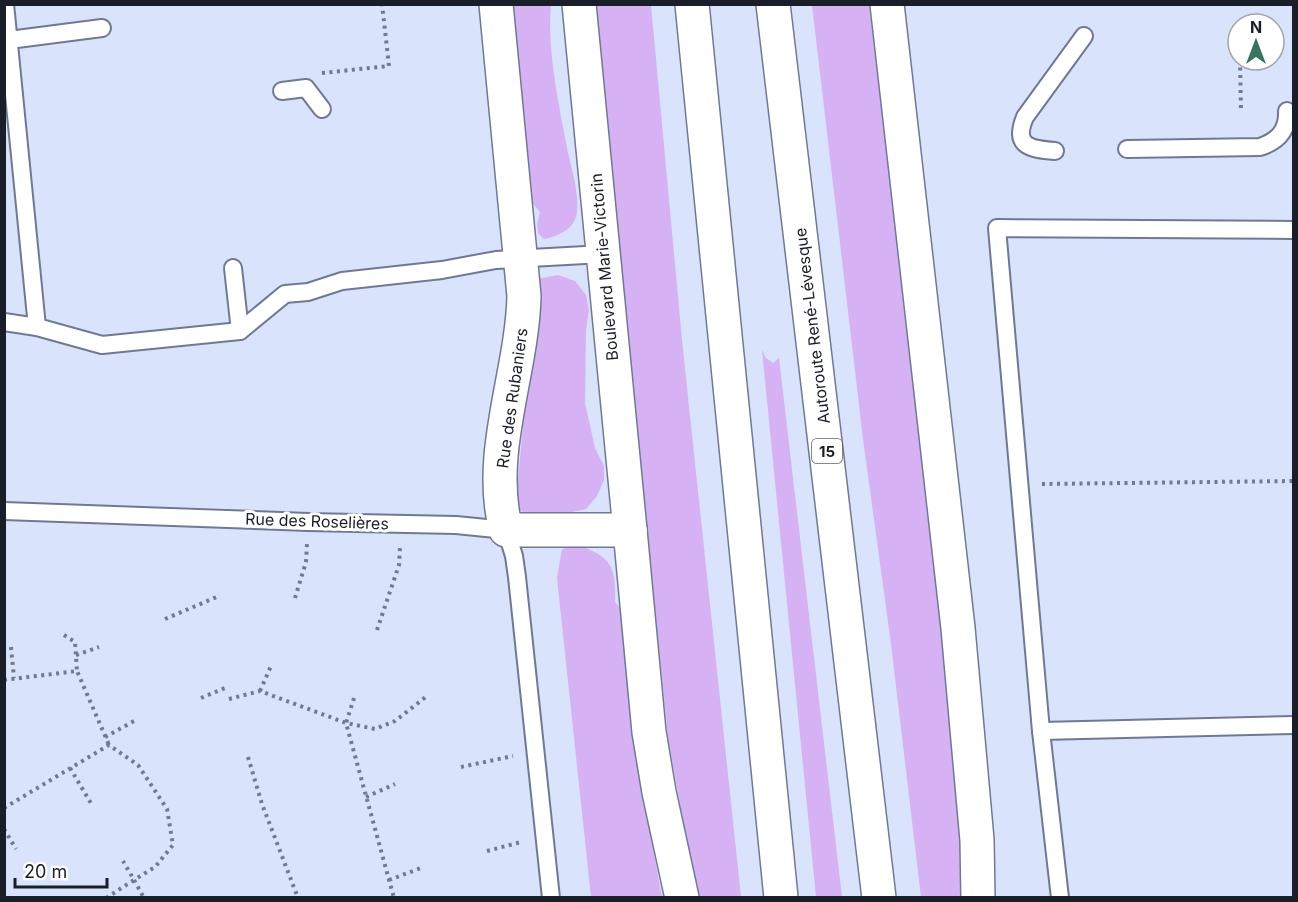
<svg xmlns="http://www.w3.org/2000/svg" width="1298" height="902" font-family="Inter,sans-serif">
<style>
.green{fill:#d6b2f5}
.lines{fill:none;stroke-linecap:round;stroke-linejoin:round}
.lane-casing{stroke:#6f7994;stroke-width:20}
.street-casing{stroke:#6f7994;stroke-width:36}
.secondary-casing{stroke:#6f7994;stroke-width:36}
.highway-casing{stroke:#6f7994;stroke-width:36}
.path{stroke:#737a8b;stroke-width:4;stroke-dasharray:3 4.5;stroke-linecap:butt}
.lane{stroke:#fff;stroke-width:16}
.street{stroke:#fff;stroke-width:33}
.secondary{stroke:#fff;stroke-width:33}
.highway{stroke:#fff;stroke-width:33}
.labels{text-anchor:middle;dominant-baseline:central;stroke-width:6;stroke-linejoin:round;paint-order:stroke}
.shield{fill:#fff;stroke:#5f6269;stroke-width:1.5}
.shield-label{font-size:15px;font-weight:bold;fill:#1a1e29}
.street-label{font-size:16px;fill:#1a1e29;stroke:#fff}
</style>
<rect width="100%" height="100%" fill="#d9e3fb"/>
<g class="green">
<path d="M511 5H551C547 48 558 100 566 143 570 165 579 189 577 212 575 229 559 236 544 239L538 233 537 224 540 212 528 198Z"/>
<polygon points="595,5 651,5 682,340 741,897 699,897 691,866 668,737"/>
<polygon points="812,5 869,5 955,734 961,824 963,897 921,897 891,644 863,439"/>
<polygon points="558,275 575,281 586,295 589,310 586,330 585,403 595,448 604,466 604,480 597,496 586,509 568,513 523,512 517,508 516,501 537,279"/>
<polygon points="762,350 766,358 773,363 779,358 842,897 816,897"/>
<path d="M578 545C612 557 616 567 615 602L621 609 638 769 662 897H591L557 578 562 549Z"/>
</g>
<g class="lines">
<g class="lane-casing">
<g id="lane">
<polyline points="5,4 37,327 102,345 240,331 285,294 308,292 342,281 442,270 496,260 603,254"/>
<polyline points="9,40 102,28"/>
<polyline points="282,91 306,88 322,109"/>
<path d="M1127 149 1260 147C1278 141 1288 130 1287 111"/>
<path d="M1055 151C1029 149 1013 146 1025 117L1084 36"/>
<polyline points="233,268 240,331"/>
<polyline points="4,322 37,327"/>
<polyline points="4,511 308,522 456,525 506,530 514,556 517,577 551,898"/>
<polyline points="1041,731 1294,725"/>
<polyline points="1060,898 1041,731 997,228 1294,230"/>
</g>
</g>
<g class="street-casing">
<path id="street" d="M496 4 524 296C522 374 486 453 506 530H630"/>
</g>
<g class="secondary-casing">
<polyline id="secondary" points="579,4 630,530"/>
</g>
<g class="highway-casing">
<g id="highway">
<polyline points="692,4 781,898"/>
<polyline points="773,4 879,898"/>
<polyline points="887,4 958,628 977,840 978,898"/>
<polyline points="630,530 649,732 659,792 682,898"/>
</g>
</g>
<g class="path">
<polyline points="1239,21 1239,24"/>
<polyline points="1240,60 1241,111"/>
<polyline points="322,73 389,66 382,4"/>
<polyline points="1042,484 1294,481"/>
<polyline points="295,598 306,562 307,544"/>
<polyline points="165,619 219,596"/>
<polyline points="377,630 399,565 400,547"/>
<polyline points="64,635 75,642 77,671"/>
<polyline points="11,647 14,678"/>
<polyline points="76,655 99,647"/>
<polyline points="4,680 77,671 109,745"/>
<polyline points="260,691 271,666"/>
<polyline points="201,698 225,688"/>
<polyline points="354,698 346,723 375,729 395,721 427,696"/>
<polyline points="229,699 260,691 346,723 394,898"/>
<polyline points="105,737 134,721"/>
<polyline points="248,757 262,804 298,898"/>
<polyline points="461,767 513,756"/>
<polyline points="70,768 92,805"/>
<polyline points="366,797 395,784"/>
<polyline points="4,808 109,745 138,765 167,809 173,845 155,867 134,880 144,898"/>
<polyline points="4,829 16,849"/>
<polyline points="487,851 521,842"/>
<polyline points="389,880 421,868"/>
<polyline points="106,898 134,880 123,861"/>
</g>
<use href="#lane" class="lane"/>
<use href="#street" class="street"/>
<use href="#secondary" class="secondary"/>
<use href="#highway" class="highway"/>
</g>
<g class="labels">
<rect class="shield" x="812" y="439" width="30" height="24" rx="4.5"/>
<g class="shield-label">
<text x="827" y="451">15</text>
</g>
<g class="street-label">
<text transform="translate(604 267) rotate(-95)">Boulevard Marie-Victorin</text>
<text transform="translate(812 326) rotate(-97)">Autoroute René-Lévesque</text>
<text transform="translate(512 398) rotate(-82)">Rue des Rubaniers</text>
<text transform="translate(317 521) rotate(2)">Rue des Roselières</text>
</g>
</g>
<rect width="1298" height="902" fill="none" stroke="#1a1e29" stroke-width="12"/>
<g transform="translate(1256 42)"><circle r="28" fill="#ffffff" stroke="#a3a5a9" stroke-width="1.5"/>
<path d="M0-4.5L10 22L0 15L-10 22Z" fill="#39745e"/>
<text y="-9" font-size="16" font-weight="bold" text-anchor="middle" fill="#1a1e29">N</text>
</g>
<path d="M15 878v9h92v-9" fill="none" stroke="#1a1e29" stroke-width="3"/>
<text x="24" y="878" font-size="18" fill="#1a1e29" stroke="#ffffff" stroke-width="4.5" paint-order="stroke">20 m</text>
</svg>
